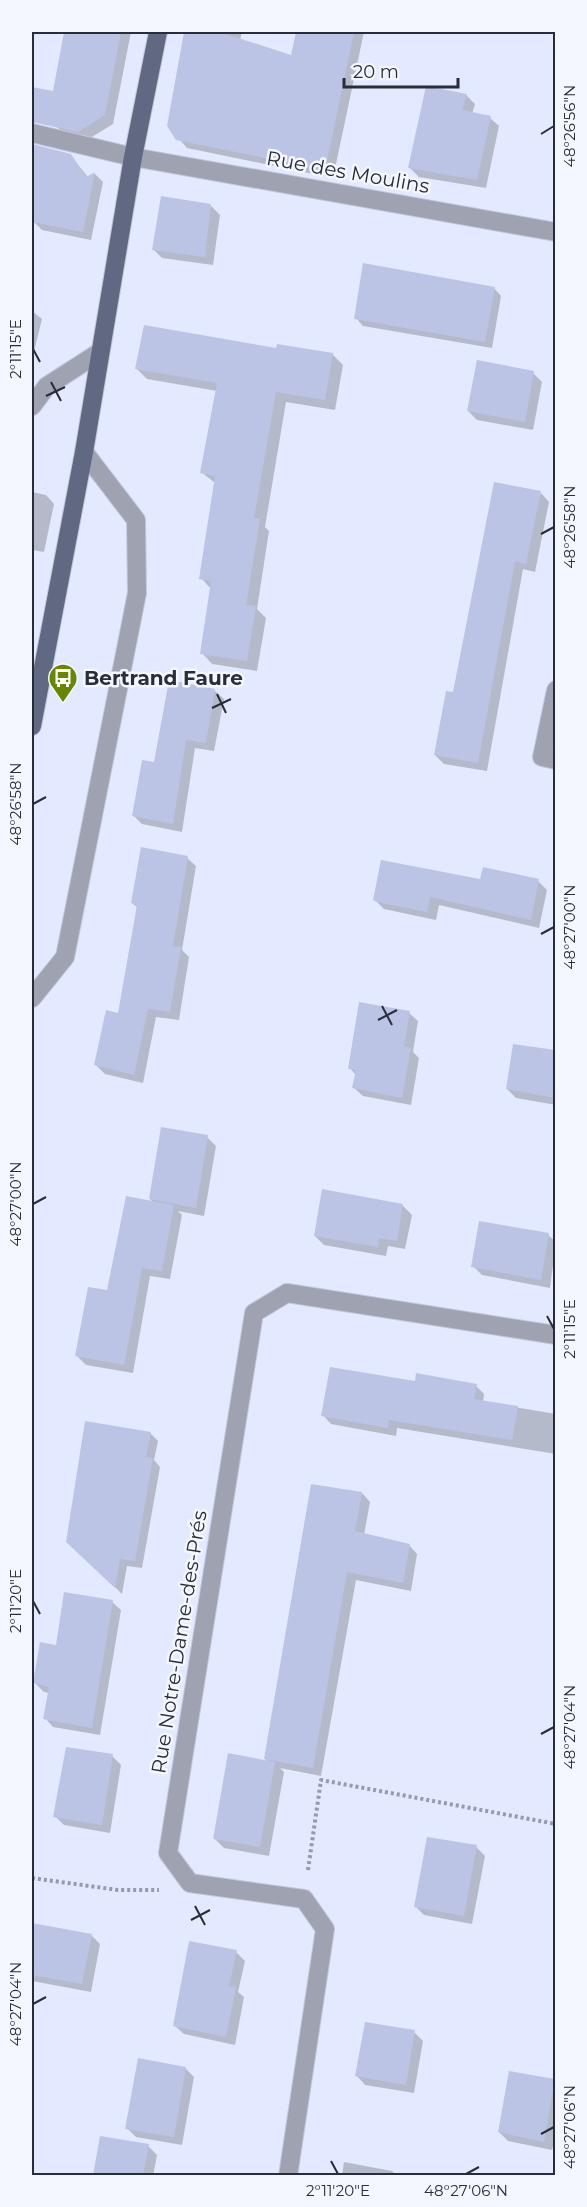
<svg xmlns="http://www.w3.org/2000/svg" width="587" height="2207" font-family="Montserrat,sans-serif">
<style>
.shadow{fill:#0003}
.building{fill:#bcc4e6}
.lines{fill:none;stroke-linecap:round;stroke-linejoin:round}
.minor-casing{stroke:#c2c7db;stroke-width:20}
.major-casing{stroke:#c2c7db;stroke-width:20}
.path{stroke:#959aac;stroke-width:4;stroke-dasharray:3 3;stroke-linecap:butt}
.minor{stroke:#9fa2b1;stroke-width:18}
.major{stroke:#616881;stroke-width:18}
.ticks{fill:none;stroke:#292c39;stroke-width:2}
.labels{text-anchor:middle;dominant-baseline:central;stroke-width:5;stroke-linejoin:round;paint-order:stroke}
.street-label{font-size:20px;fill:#292c39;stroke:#f5f7fe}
.poi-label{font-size:20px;font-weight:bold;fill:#292c39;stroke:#f5f7fe;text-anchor:start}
.neatline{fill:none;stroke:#292c39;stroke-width:2}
.ticks-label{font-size:15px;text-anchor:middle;fill:#292c39}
</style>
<rect width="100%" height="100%" fill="#e3e9fe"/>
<g class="shadow">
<polygon points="55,32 131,32 113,124 87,140 66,135 57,127 65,33"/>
<polygon points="187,32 242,32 240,40 292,57 297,32 364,32 333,178 187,148 168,126"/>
<polygon points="466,95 475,104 472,114 490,118 499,126 486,188 419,177 410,168"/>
<polygon points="70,155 88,177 95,174 103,182 91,240 42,230 33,221"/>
<polygon points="211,206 220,215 213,265 162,258 153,249"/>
<polygon points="494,288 501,296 492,348 363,326 356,318"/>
<polygon points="32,311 42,319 32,360"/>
<polygon points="277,350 332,354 343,365 335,410 286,402 265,527 269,531 257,609 266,618 257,671 212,664 202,653 212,590 201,578 215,483 201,472 217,391 147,379 137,369"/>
<polygon points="533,373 542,382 533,430 477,420 468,411"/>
<polygon points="32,492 46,495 54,504 44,552 32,550"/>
<polygon points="541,493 549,502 535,572 523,569 487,771 444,764 435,755 454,694"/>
<polygon points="215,691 224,699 214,751 195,748 182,832 142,824 133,815 155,764"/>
<polygon points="187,858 196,866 182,950 189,957 179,1020 156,1017 143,1083 105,1074 96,1065 120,1015 138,908 132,903"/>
<polygon points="481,881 538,881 547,890 539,928 439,905 436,920 384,909 375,900"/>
<polygon points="409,1013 418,1021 413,1052 419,1058 411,1105 363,1096 354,1088 356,1075 350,1068"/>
<polygon points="514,1045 556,1051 556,1105 516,1098 507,1089"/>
<polygon points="207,1137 216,1146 204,1216 178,1211 182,1215 170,1279 150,1276 133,1373 86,1365 77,1356 154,1203 150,1199"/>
<polygon points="403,1206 412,1215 405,1249 388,1246 386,1256 324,1245 315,1236"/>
<polygon points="548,1235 556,1242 550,1288 482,1275 473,1266"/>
<polygon points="416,1382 476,1386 484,1394 483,1402 556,1414 556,1454 397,1428 396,1436 331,1424 323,1415"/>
<polygon points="150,1433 158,1441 154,1460 160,1467 142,1568 127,1566 122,1594 68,1541"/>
<polygon points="362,1493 370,1502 364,1535 409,1545 417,1554 411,1591 356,1580 321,1776 280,1768 284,1772 269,1856 224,1848 215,1839 269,1762 265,1759"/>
<polygon points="112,1602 121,1610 100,1735 53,1727 45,1718 49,1693 44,1692 35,1683 57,1647"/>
<polygon points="112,1756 121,1765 110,1833 64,1825 55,1816"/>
<polygon points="476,1847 485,1856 472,1924 424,1915 415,1906"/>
<polygon points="32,1924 91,1935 100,1944 91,1992 32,1981"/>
<polygon points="236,1952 245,1961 238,1992 244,1997 235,2045 184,2034 175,2026"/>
<polygon points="414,2032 423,2041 414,2093 365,2085 357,2076"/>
<polygon points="185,2068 194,2077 182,2145 136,2137 127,2128"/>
<polygon points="510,2073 556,2081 556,2135 552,2150 508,2141 499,2132"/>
<polygon points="101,2137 148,2146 157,2155 153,2176 95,2176"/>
<polygon points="344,2162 392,2171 397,2176 342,2176"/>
</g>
<g class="building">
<polygon points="64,32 121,32 105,115 78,132 32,122 32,87 53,91"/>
<polygon points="184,32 220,32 291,55 296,32 354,32 325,170 176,140 167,126"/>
<polygon points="426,86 467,94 462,110 491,116 477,180 408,168"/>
<polygon points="32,144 71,154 86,177 95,172 83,232 32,222"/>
<polygon points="161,196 211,204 205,257 152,250"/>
<polygon points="363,263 495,287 485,342 354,319"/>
<polygon points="144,325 276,348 277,344 333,353 325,400 276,392 254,518 260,519 246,605 256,606 247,661 200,654 211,581 199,579 215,476 200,473 217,383 135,369"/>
<polygon points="477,360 534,371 525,422 467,411"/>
<polygon points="494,482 541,491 526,564 515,561 478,763 434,755 446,691 453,692"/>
<polygon points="169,680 215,689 206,743 186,740 173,824 132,816 142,760 154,762"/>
<polygon points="141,847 188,856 173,946 181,947 170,1012 148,1009 134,1075 94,1065 106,1010 118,1013 137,905 131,903"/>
<polygon points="381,860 480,879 483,867 539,879 531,920 430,897 427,912 377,902 373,900"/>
<polygon points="359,1002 410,1011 404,1046 411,1048 402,1098 352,1088 356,1070 348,1069"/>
<polygon points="513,1044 555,1050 555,1098 506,1089"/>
<polygon points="161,1127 208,1135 196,1208 149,1199"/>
<polygon points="322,1189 403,1204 397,1241 379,1238 378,1247 314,1236"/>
<polygon points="126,1196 174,1205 162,1271 142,1268 124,1365 75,1356 88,1287 107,1290"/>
<polygon points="479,1221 549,1233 541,1280 471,1267"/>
<polygon points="330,1367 415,1381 416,1373 477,1384 474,1399 518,1406 512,1440 389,1420 388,1428 321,1416"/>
<polygon points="85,1421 151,1432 146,1457 153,1458 135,1561 120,1559 115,1588 66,1542"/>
<polygon points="311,1484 362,1492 355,1531 410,1544 403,1583 347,1572 313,1768 264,1759"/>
<polygon points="64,1592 113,1600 92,1728 43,1719 49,1687 33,1683 40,1642 56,1645"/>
<polygon points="66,1747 113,1754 102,1825 53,1817"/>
<polygon points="228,1753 275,1762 260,1847 213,1839"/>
<polygon points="427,1837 477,1845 464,1916 414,1907"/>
<polygon points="32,1923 92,1934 82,1984 32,1975"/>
<polygon points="189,1941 237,1950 229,1986 236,1987 226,2037 173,2026"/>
<polygon points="365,2022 415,2030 406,2085 355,2076"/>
<polygon points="138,2058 186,2067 174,2137 125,2129"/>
<polygon points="509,2071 555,2079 544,2142 498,2132"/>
<polygon points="100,2136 149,2144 143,2175 93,2175"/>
</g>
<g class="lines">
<g class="minor-casing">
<g id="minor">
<polyline points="32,133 133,157 556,232"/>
<polyline points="32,406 47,386 100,352"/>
<polyline points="556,690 542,757 556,760"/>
<polyline points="32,998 65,957 137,593 136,520 84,452"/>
<polyline points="288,2176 325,1929 304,1899 190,1883 168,1853 254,1313 287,1293 556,1335"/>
</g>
</g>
<g class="major-casing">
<polyline id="major" points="32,726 84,452 133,157 158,32"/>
</g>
<g class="path">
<polyline points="308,1870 321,1780 556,1824"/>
<polyline points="32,1878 118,1890 159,1890"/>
</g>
<use href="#minor" class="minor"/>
<use href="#major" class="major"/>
</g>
<path class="ticks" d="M541 134 554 126M33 349 40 362M51 382 61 401M46 396 65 387M541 534 554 527M217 694 226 713M212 708 231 699M33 804 46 797M541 934 554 927M382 1006 392 1025M378 1020 397 1010M33 1204 46 1197M547 1316 554 1329M33 1601 40 1614M541 1734 554 1727M195 1906 205 1925M191 1920 210 1910M33 2004 46 1997M541 2134 554 2127M331 2161 338 2174M466 2174 479 2167"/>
<defs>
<g id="bus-pin" transform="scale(1.5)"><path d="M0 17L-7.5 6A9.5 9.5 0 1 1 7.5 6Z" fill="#678700" stroke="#f5f7fe"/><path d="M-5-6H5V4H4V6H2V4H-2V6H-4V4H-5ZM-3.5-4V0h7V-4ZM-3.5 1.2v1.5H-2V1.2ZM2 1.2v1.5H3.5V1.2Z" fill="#fff"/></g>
</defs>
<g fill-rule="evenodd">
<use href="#bus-pin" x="63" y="678"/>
</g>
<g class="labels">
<g class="street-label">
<text transform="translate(348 172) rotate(10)">Rue des Moulins</text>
<text transform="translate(179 1642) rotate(-81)">Rue Notre-Dame-des-Prés</text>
</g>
<g class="poi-label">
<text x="84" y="678">Bertrand Faure</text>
</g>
</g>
<rect width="587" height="2207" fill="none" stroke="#f5f7fe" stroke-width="66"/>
<path d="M344 78v9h114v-9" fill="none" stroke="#292c39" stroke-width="3"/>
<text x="353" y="78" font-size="18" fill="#292c39" stroke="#f5f7fe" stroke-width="4.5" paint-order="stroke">20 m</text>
<rect x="33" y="33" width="521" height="2141" class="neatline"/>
<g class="ticks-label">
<text transform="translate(570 126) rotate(-90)" y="5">48°26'56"N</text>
<text transform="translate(16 349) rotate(-90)" y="5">2°11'15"E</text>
<text transform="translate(570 527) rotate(-90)" y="5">48°26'58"N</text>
<text transform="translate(16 804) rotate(-90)" y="5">48°26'58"N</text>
<text transform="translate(570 927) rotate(-90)" y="5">48°27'00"N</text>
<text transform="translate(16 1204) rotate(-90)" y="5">48°27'00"N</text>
<text transform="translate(570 1329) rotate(-90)" y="5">2°11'15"E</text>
<text transform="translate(16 1601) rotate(-90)" y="5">2°11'20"E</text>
<text transform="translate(570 1727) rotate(-90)" y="5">48°27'04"N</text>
<text transform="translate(16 2004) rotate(-90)" y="5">48°27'04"N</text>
<text transform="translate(570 2127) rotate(-90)" y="5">48°27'06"N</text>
<text x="338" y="2196">2°11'20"E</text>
<text x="466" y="2196">48°27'06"N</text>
</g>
</svg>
